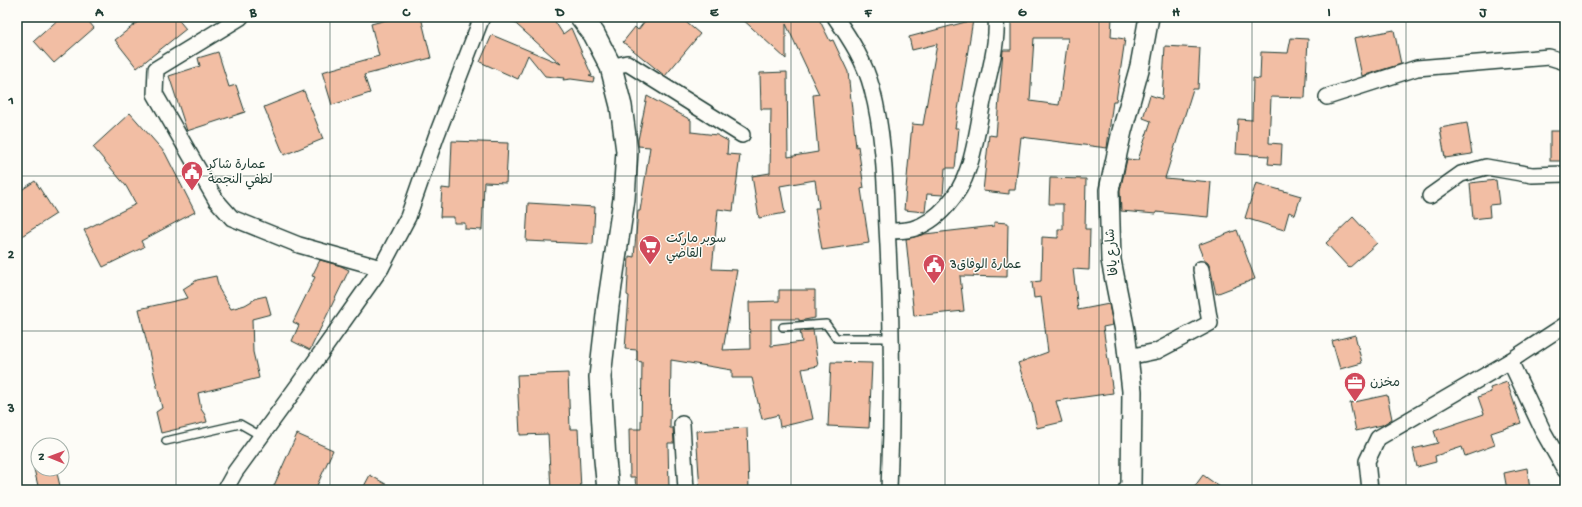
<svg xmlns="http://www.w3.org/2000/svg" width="1582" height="507" font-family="'Gochi Hand','Playpen Sans Arabic',sans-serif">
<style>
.building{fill:#f2bea4;stroke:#1f3d34;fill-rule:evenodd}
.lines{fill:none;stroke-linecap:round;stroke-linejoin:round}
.service-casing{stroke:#1f3d34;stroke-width:10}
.minor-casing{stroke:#1f3d34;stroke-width:18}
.tertiary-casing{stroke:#1f3d34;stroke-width:22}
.secondary-casing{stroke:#1f3d34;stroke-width:24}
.service{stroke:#fdfcf7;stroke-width:7}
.minor{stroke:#fdfcf7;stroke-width:15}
.tertiary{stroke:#fdfcf7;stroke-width:19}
.secondary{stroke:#fdfcf7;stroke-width:21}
.grid{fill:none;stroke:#1f3d34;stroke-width:1;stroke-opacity:0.55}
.labels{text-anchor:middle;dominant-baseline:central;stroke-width:3;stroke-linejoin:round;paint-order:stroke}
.poi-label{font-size:13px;fill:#1f3d34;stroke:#fdfcf7;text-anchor:start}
.street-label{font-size:13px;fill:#1f3d34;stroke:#fdfcf7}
.neatline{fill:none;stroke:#1f3d34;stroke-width:1.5}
.grid-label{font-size:13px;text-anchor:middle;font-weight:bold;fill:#1f3d34}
</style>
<rect width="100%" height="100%" fill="#fdfcf7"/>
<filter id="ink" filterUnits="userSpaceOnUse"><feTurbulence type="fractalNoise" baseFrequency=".025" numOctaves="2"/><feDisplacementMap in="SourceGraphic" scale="8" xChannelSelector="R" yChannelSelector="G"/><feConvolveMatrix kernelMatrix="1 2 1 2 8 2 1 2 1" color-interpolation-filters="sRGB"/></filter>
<g filter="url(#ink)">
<g class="building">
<polygon points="61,17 85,17 94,28 54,63 34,41"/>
<polygon points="144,17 176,17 186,29 137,68 115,40"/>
<polygon points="398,17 421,17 431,58 364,75 370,93 332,105 322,72 379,56 371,24"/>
<polygon points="508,17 552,17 563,34 571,28 592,76 589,76 594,78 593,82 571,79 563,80 564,78 545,76 528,55 518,79 480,62 492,35 561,64"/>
<polygon points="648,17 680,17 700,34 665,76 623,42 635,27 638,30"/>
<polygon points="740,17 818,17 830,41 833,40 848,72 856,147 858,146 864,188 861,189 869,243 822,250 815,208 819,208 815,180 780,186 785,213 759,218 752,176 770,173 771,109 761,109 760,73 787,72 788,157 818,152 813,95 819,94 786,24 786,59"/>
<path d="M1011 17H1112L1111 37 1125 39 1116 101H1113L1107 148 1021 137 1015 190H1009V194L983 191 989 135 996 136 1003 50H1011ZM1034 38H1068L1059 105 1030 101Z"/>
<polygon points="973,20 955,128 959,128 955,168 945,168 943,195 927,194 925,212 904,210 912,124 923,125 937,44 912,50 909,37"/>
<polygon points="1394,30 1401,64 1362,76 1354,38"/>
<polygon points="1291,38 1308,39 1305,98 1271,97 1269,143 1282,144 1281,165 1268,164 1269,156 1236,154 1238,119 1252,120 1253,78 1260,79 1261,52 1288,53"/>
<polygon points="1165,46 1200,48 1198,89 1193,89 1165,178 1211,182 1208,217 1156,212 1156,214 1121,211 1120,191 1127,159 1138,160 1151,121 1143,118 1150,95 1162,99"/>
<polygon points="218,52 229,87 236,85 245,112 187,131 169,76 200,66 198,58"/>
<polygon points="304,91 323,139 284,155 264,107"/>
<polygon points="647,96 691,120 691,132 717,135 728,141 727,154 740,155 733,211 718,209 712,269 737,270 723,350 750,349 749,302 779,301 779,290 815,290 815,318 799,321 799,319 771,319 771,346 802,342 800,331 813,330 818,366 802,369 813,419 780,427 778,415 762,419 752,378 732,378 732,370 671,360 670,428 673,428 674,443 668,443 669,490 636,490 635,477 630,477 629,429 641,429 642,362 637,361 637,350 625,349 629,296 627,295 629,256 634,257 638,211 640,211 650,147 638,146 638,140"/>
<polygon points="130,113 165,153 195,212 141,241 144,247 103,267 84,230 136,204 126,186 93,147"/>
<polygon points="1467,123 1472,154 1445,158 1440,128"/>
<rect x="1550" y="131" width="15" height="30"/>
<polygon points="452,141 508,143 506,183 484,182 482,230 465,229 465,223 454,223 454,217 440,217 442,188 450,189"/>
<polygon points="1050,178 1086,179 1085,229 1090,229 1089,270 1073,269 1078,310 1109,304 1113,325 1103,327 1113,393 1056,401 1062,422 1037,428 1032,405 1018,363 1048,352 1041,297 1034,298 1032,282 1041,281 1042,237 1058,238 1058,229 1063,229 1063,204 1049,204"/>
<polygon points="1496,180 1499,204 1489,205 1490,217 1473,219 1470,183"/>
<polygon points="35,181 56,214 17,239 17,193"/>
<polygon points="1256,183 1301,196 1295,215 1289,212 1284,230 1245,218"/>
<polygon points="528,203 595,207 593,244 526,241"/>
<polygon points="1353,217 1377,243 1349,268 1326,243"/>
<polygon points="994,222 1008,223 1007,277 960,276 964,311 914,316 906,239 925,234 994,226"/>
<polygon points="1237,230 1255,279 1216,294 1210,267 1208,263 1204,260 1198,245"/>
<polygon points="320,260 341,266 349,270 310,350 292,341 299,325 293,322 315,277 312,276"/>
<polygon points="216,276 219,289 231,309 245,305 257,298 266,296 271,314 252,319 253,352 259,378 198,393 201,409 205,415 207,422 161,433 156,412 162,408 139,309 188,298 183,289 197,280"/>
<polygon points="1355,335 1362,363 1340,369 1332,341"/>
<polygon points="831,362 872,363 869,428 828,426"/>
<polygon points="568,373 570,429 578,429 581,490 551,490 548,434 520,435 517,375"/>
<polygon points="1507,382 1521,423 1491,433 1495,445 1465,456 1462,447 1435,456 1436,462 1417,467 1413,449 1438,443 1434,431 1484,414 1478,397 1491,392 1490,388"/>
<polygon points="1387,395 1392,419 1382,425 1356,431 1350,403"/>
<polygon points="747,428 749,490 700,490 696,431"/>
<polygon points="297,434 333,450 315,490 272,490"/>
<polygon points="1527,468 1530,490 1507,490 1504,473"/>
<polygon points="34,469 56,469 61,490 39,490"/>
<polygon points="370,475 396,490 362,490"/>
<polygon points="1203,475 1224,490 1192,490"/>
</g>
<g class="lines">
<g class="service-casing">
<g id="service">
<polyline points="783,327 826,324 836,338 891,338"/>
<polyline points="166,441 240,424 261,436"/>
</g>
</g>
<g class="minor-casing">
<g id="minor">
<polyline points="241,17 156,69 155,94 216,200 232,218 299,245 381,268"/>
<path d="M835 17C851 40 865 62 872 89 884 134 885 181 887 227 892 315 893 402 889 490"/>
<polyline points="611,67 627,63 742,135"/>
<polyline points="1327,97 1417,68 1549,57 1565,62"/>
<polyline points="1430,196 1461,174 1486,167 1532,175 1565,174"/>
<path d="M888 231C895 231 904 231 912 229 938 222 960 194 968 169 975 150 979 122 983 101 989 74 998 44 996 17"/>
<polyline points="1128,357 1157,351 1210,323 1201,269"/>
<polyline points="1510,361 1544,433 1565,470"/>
<polyline points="682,424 686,490"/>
<polyline points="225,490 235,472 299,384 381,268 408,217 436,137 482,17"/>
<polyline points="1370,490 1367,461 1378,438 1510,361 1565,325"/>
</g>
</g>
<g class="tertiary-casing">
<polyline id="tertiary" points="1128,490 1131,485 1132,391 1125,331 1111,260 1109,190 1122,131 1140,66 1149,17"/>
</g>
<g class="secondary-casing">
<polyline id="secondary" points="581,17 594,34 611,67 621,106 627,151 624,199 608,306 600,377 605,460 608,490"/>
</g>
<use href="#service" class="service"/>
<use href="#minor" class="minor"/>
<use href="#tertiary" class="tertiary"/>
<use href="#secondary" class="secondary"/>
</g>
</g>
<path class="grid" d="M176 17V490M330 17V490M483 17V490M637 17V490M791 17V490M945 17V490M1099 17V490M1252 17V490M1406 17V490M17 176H1565M17 331H1565"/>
<defs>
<g id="civic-pin" transform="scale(1.15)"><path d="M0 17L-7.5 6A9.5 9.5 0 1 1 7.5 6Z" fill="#d1495b" stroke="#fdfcf7"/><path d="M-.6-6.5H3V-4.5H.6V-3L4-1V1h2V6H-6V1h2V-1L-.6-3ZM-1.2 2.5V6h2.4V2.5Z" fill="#fff"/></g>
<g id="supermarket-pin" transform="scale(1.15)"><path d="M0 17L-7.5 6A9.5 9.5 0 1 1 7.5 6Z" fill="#d1495b" stroke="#fdfcf7"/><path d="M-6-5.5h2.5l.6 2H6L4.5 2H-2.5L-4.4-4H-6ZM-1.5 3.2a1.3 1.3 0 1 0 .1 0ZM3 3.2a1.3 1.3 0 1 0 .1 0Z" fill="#fff"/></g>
<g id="office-pin" transform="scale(1.15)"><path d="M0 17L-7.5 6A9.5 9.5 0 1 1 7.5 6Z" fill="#d1495b" stroke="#fdfcf7"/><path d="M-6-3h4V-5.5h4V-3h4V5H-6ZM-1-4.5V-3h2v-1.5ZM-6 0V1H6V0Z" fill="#fff"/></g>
</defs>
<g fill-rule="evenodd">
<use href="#civic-pin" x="192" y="172"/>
<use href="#supermarket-pin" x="650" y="246"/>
<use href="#civic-pin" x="934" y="265"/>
<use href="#office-pin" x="1355" y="383"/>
</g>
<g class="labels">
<g class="poi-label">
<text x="208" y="165">عمارة شاكر<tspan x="208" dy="15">لطفي النجمة</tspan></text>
<text x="666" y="239">سوبر ماركت<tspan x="666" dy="15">القاضي</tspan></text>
<text x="950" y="265">عمارة الوفاق3</text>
<text x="1370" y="383">مخزن</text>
</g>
<g class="street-label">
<text transform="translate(1113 252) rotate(-95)">شارع يافا</text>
</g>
</g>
<rect width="1582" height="507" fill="none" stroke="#fdfcf7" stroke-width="44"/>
<g transform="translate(50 457) rotate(271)"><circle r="19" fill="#fdfcf7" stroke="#a4b0a9"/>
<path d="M0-3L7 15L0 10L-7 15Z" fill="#d1495b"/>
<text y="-6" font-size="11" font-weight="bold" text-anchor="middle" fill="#1f3d34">N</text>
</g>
<rect x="22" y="22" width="1538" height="463" class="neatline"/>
<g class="grid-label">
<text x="99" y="16">A</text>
<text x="253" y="16">B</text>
<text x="406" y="16">C</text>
<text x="560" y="16">D</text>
<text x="714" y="16">E</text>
<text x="868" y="16">F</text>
<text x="1022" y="16">G</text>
<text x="1176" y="16">H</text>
<text x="1329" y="16">I</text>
<text x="1483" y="16">J</text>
<text x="11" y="104">1</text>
<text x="11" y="258">2</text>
<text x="11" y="412">3</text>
</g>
</svg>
